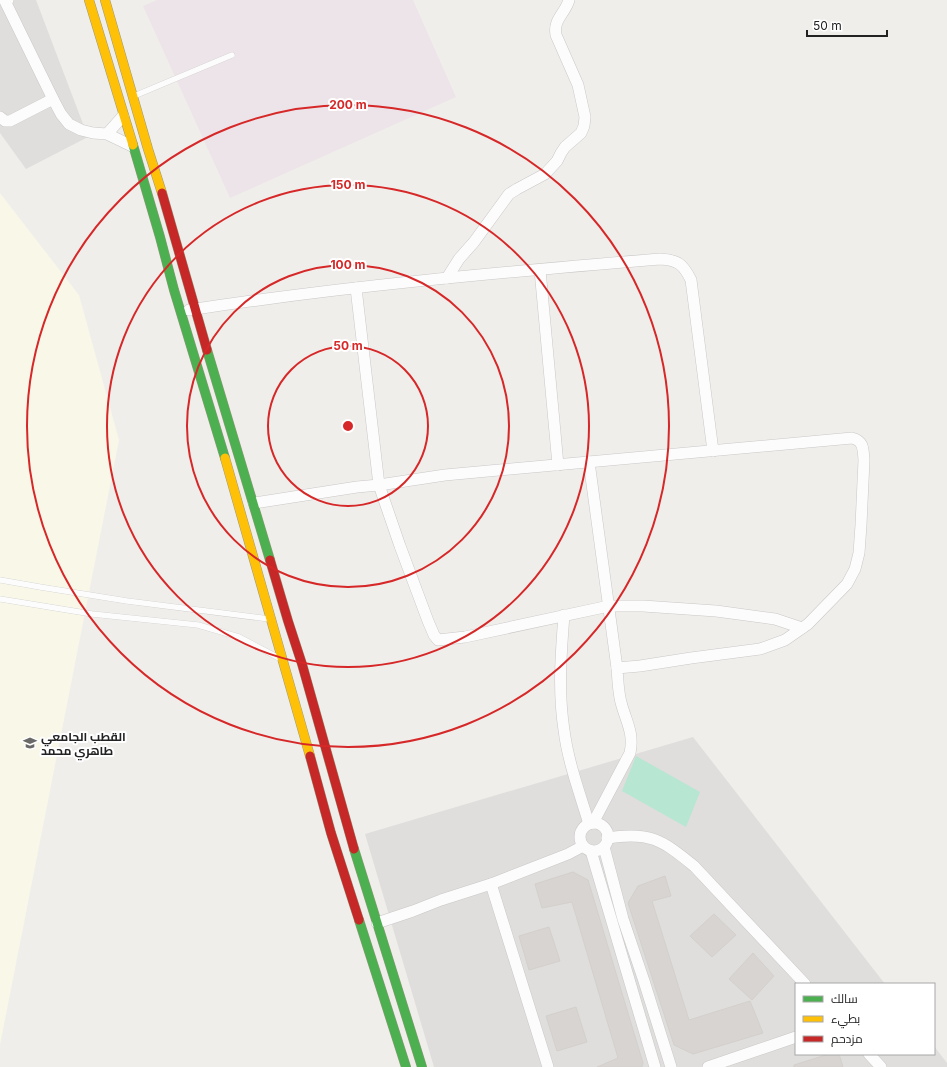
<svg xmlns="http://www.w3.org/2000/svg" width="947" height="1067" font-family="Inter,Cairo,sans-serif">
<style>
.residential{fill:#dfdedc}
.industrial{fill:#ede4e9}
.education{fill:#f8f7e8}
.pitch{fill:#b7e6d2}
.building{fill:#d7d4d2;stroke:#d3d0cc}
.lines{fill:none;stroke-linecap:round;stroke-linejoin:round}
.lane-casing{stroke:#c9c8c7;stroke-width:6}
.street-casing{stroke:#c9c8c7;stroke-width:12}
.fast-casing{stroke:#999a82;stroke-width:10}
.slow-casing{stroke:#999a82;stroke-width:10}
.jam-casing{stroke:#999a82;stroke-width:10}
.lane{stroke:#fdfcfc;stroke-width:5.5}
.street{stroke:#fdfcfc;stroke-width:11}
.fast{stroke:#4caf50;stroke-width:9}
.slow{stroke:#ffc107;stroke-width:9}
.jam{stroke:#c62828;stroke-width:9}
.ring{fill:none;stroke:#d62828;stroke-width:2}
.labels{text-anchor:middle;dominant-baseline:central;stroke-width:4;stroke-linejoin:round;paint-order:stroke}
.poi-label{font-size:12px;font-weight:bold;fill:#222;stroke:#fff;text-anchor:start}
.centre{fill:#d62828;stroke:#fff;stroke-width:2}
.ring-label{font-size:12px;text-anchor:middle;font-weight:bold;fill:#d62828;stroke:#fff;stroke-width:4;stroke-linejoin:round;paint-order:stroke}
</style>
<rect width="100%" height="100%" fill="#f0eeeb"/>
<g class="residential">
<polygon points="0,0 36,0 88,137 26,169 0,133"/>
<polygon points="693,737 885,984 796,984 796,1054 934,1054 934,1046 947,1063 947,1067 434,1067 365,834"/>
</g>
<polygon class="industrial" points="157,0 413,0 456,97 230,198 143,6"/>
<polygon class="education" points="0,193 79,295 119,440 0,1045"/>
<polygon class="pitch" points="636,756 700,792 686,827 622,791"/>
<g class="building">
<polygon points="573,872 588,880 643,1063 642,1067 597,1067 618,1058 572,902 542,908 535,884"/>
<polygon points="665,876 671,896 652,901 689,1020 750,1001 763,1033 693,1054 674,1045 628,903 638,886"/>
<polygon points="714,914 736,935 712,957 690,936"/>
<polygon points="549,927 560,961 529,970 519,936"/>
<polygon points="753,953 774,976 752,1000 729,979"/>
<polygon points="576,1007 587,1042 557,1051 546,1016"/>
<polygon points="829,1054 839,1054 843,1067 794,1067 794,1065"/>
</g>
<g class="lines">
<g class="lane-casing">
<g id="lane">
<polyline points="134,96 232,55"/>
<polyline points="0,580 40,587 127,601 269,619"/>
<polyline points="0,599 92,614 198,625 239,637 279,658"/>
</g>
</g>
<g class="street-casing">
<g id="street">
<polyline points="8,0 5,1 53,99 61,114 69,124 81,130 93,133 107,134 132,146"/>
<polyline points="0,117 5,121 10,121 53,99"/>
<polyline points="107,134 123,116"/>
<polyline points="540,270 558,465"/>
<path d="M447 278 459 259 474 242 509 194 517 189 545 174 557 161 561 153 565 147 581 133 584 126 585 117 578 85 556 35C553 19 565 14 569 0"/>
<polyline points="356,288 379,485 400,546 428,621 434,635 438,640 465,637 609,606 643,606 716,611 775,619 802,628"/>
<path d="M189 310C345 286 503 272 660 259 678 260 683 264 691 280L713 451"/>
<polyline points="589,462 617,668"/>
<path d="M254 503 357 487 379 485 445 475 852 438C864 441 863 449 864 460L861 525 859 553 855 569 847 584 808 624 785 640 760 649 691 658 640 666 617 668C618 681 618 694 622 706 627 723 634 734 630 753L593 823"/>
<path d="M564 615C561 653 558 692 564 730 568 762 580 794 589 824"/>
<circle cx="594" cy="837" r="14"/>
<path d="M607 838C650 831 662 840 694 866L805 984"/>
<polyline points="604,847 623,919 644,981 671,1067"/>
<polyline points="591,851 655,1067"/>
<polyline points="491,884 548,1067"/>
<polyline points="377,923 413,911 441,900 491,884 568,854 583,846"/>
<polyline points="869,1054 881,1067"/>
<polyline points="708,1067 796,1037"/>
</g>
</g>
<g class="fast-casing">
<g id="fast">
<polyline points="133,145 160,237 174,290 225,458"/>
<polyline points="207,350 270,560"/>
<polyline points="354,849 422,1067"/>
<polyline points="359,920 406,1067"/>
</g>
</g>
<g class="slow-casing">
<g id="slow">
<polyline points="89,0 133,145"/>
<polyline points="105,0 148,149 162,193"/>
<polyline points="225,458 310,756"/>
</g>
</g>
<g class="jam-casing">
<g id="jam">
<polyline points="162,193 207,350"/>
<polyline points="270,560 288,621 302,664 354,849"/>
<polyline points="310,756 331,833 359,920"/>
</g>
</g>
<use href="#lane" class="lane"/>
<use href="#street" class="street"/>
<use href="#fast" class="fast"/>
<use href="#slow" class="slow"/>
<use href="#jam" class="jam"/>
</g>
<g class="ring">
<circle cx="348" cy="426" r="80"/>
<circle cx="348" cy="426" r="161"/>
<circle cx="348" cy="426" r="241"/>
<circle cx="348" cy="426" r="321"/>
</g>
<defs>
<g id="university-bare" transform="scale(1.08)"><path d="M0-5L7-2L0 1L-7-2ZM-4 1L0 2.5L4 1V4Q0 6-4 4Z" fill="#6a6968" stroke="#fff" stroke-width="2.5" paint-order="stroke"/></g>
</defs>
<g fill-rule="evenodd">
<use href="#university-bare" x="30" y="743"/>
</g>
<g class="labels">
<g class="poi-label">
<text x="41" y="736">القطب الجامعي<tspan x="41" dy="14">طاهري محمد</tspan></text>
</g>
</g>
<circle cx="348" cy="426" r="6" class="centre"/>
<g class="ring-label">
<text x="348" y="109">200 m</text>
<text x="348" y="189">150 m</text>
<text x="348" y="269">100 m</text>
<text x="348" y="350">50 m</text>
</g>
<rect x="795" y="983" width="140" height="72" fill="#ffffff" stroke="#a7a7a7"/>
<rect x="803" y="996" width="20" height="6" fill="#4caf50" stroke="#a7a7a7"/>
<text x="831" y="1003" font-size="12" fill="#222222">سالك</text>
<rect x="803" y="1016" width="20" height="6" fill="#ffc107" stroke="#a7a7a7"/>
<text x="831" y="1023" font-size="12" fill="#222222">بطيء</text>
<rect x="803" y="1036" width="20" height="6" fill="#c62828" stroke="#a7a7a7"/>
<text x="831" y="1043" font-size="12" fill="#222222">مزدحم</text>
<path d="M807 30v6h80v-6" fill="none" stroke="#222222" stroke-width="2"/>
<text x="813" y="30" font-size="12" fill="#222222" stroke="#ffffff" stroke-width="3" paint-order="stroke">50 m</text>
</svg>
